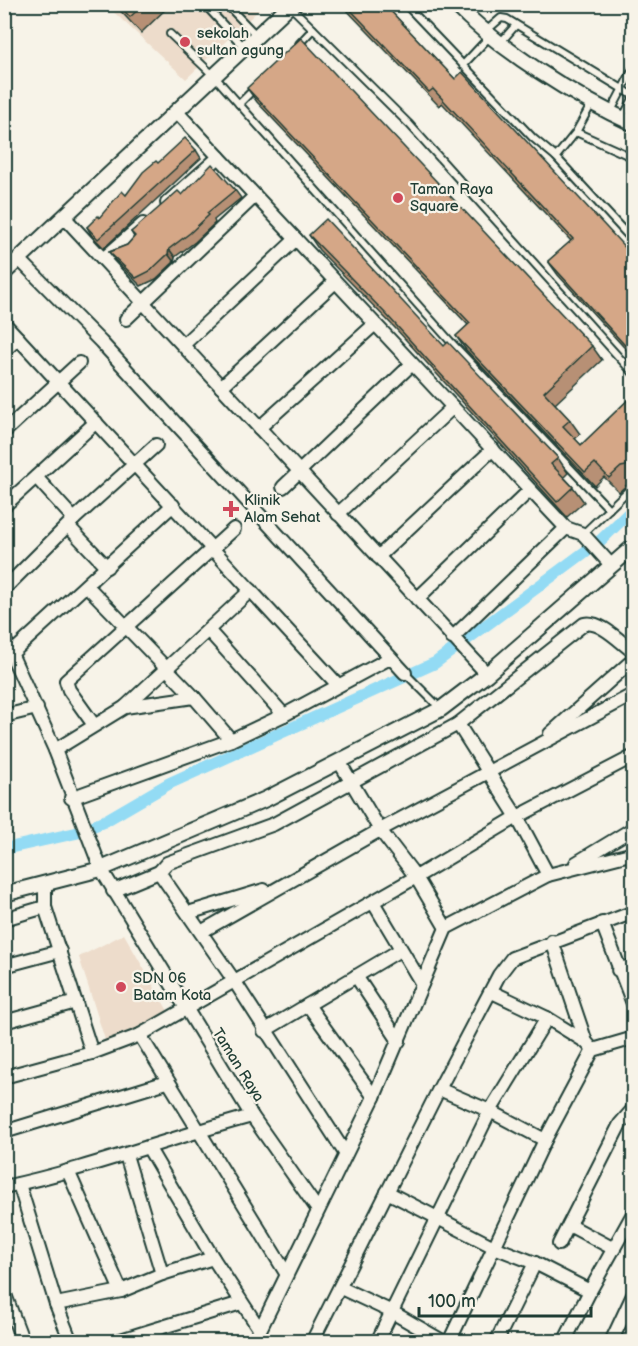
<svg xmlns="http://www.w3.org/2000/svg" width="638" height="1346" font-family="'Balsamiq Sans',sans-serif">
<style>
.built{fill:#eddccb}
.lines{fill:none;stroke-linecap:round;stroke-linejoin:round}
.canal{stroke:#93dbf4;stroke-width:12}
.service-casing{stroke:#1f3d34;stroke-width:10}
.minor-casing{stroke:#1f3d34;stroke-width:16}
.tertiary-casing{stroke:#1f3d34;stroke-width:18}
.service{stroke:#f7f3e8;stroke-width:6}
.minor{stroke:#f7f3e8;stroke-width:12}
.tertiary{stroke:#f7f3e8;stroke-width:14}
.wall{fill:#b79074;stroke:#1f3d34;stroke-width:1.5}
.shaded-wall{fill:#95755e;stroke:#1f3d34;stroke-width:1.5}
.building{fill:#d5a787;stroke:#1f3d34;stroke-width:1.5}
.poi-dot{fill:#d1495b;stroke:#f7f3e8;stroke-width:2}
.labels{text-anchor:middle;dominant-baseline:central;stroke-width:4.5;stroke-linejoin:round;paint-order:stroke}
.poi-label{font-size:15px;fill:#1f3d34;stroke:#f7f3e8;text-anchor:start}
.street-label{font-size:15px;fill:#1f3d34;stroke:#f7f3e8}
</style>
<rect width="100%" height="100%" fill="#f7f3e8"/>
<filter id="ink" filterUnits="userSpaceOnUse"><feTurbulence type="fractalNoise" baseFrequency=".0167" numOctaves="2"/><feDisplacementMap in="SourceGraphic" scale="12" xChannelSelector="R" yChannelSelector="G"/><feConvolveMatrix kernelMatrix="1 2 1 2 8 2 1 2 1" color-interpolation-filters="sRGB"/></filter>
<g filter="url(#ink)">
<g class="built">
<polygon points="106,5 264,5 186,79"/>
<polygon points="124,934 172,1018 106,1043 79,957"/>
</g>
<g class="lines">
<polyline class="canal" points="4,849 76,833 103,822 170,783 435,663 601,540 634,508"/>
<g class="service-casing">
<g id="service">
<polyline points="204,4 245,48"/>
<polyline points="226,4 257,36"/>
<polyline points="405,4 533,138 556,157 634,242"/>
<polyline points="290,6 410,125 634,374"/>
<polyline points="486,31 501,18 507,19 634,96"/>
<polyline points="170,34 215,77 450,341 609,509"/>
<polyline points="501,42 516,25"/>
<polyline points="299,44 313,29"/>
<polyline points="463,65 491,35"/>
<polyline points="239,104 256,87"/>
<polyline points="610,113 634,67"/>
<polyline points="623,117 634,97"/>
<polyline points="576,132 634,158"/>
<polyline points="556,157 576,132 591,105"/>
<polyline points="583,534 634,485"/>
<polyline points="405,673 440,708"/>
</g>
</g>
<g class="minor-casing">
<g id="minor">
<polyline points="178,113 566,528"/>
<polyline points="167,203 219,157"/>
<polyline points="65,218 487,674"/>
<polyline points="19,259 101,342 405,673"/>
<polyline points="103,259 143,224"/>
<polyline points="126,319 255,196"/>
<polyline points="4,323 338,685"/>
<polyline points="183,345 296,239"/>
<polyline points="4,351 18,338"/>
<polyline points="221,387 335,282"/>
<polyline points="259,428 375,324"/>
<polyline points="4,432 79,363"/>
<polyline points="36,477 74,519"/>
<polyline points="283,487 412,364"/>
<polyline points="4,506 96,422"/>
<polyline points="338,514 453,407"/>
<polyline points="68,526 107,567"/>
<polyline points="378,557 493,449"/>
<polyline points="87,586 194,697 231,740"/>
<polyline points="4,589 74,519 156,445"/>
<polyline points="417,599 530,490"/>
<polyline points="208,630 284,715"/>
<polyline points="4,638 55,750 101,869 252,1116 318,1210"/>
<polyline points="452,638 566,528 583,534 611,565"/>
<polyline points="6,655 13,652 173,505"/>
<polyline points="125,707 251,590"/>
<polyline points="4,716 37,708"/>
<polyline points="458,724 517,817 548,875"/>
<polyline points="94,725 69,690 66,681 234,529"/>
<polyline points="550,734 634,659"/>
<polyline points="55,750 125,707 194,697"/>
<polyline points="340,763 380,830 416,877 446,928"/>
<polyline points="71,798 231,740 284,715 390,658"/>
<polyline points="576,863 634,828"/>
<polyline points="159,872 235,982 345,1153"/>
<polyline points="45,883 45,907 92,1053"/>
<path d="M113 891 159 872 167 863 274 824 458 724 584 624C601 620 621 643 634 652"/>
<polyline points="373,902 422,984"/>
<polyline points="188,913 264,890"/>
<polyline points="4,919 45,907"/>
<polyline points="602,923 634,1006"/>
<polyline points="201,932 380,830 634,694"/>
<polyline points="552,941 586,1042 593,1050"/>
<polyline points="4,966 60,951"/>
<polyline points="618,970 634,965"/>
<polyline points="356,976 399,1041"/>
<polyline points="492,992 547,1018 586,1042"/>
<polyline points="308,1005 374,1097"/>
<polyline points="4,1022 76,1002"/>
<polyline points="264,1031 400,950"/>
<polyline points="140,1035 286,1273"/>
<polyline points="4,1077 92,1053 140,1035 416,877 517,817 634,756"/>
<polyline points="439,1089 490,1111 545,1140"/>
<polyline points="4,1132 167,1082"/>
<polyline points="148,1147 213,1258 260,1330"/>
<polyline points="126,1155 162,1274"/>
<polyline points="68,1171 121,1291"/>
<polyline points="19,1184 56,1304 71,1342"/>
<path d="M4 1187C89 1169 169 1138 252 1116"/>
<polyline points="387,1192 494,1247 535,1263 590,1291 634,1212"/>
<polyline points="569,1225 614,1249"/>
<polyline points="559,1244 620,1124 634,1108"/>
<polyline points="341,1288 392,1312 444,1342"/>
<polyline points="4,1292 23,1342"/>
<polyline points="56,1304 121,1291 162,1274 213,1258"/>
<polyline points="114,1342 241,1303"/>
<polyline points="254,1342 374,1097 446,928 548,875 634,853"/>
<polyline points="312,1342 439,1089 499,975 512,958 634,912"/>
<polyline points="377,1342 490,1111 547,1018"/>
<polyline points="449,1342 545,1140 593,1050 634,1038"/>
<polyline points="496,1342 535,1263"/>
<polyline points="564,1342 590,1291"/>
<polyline points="611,1342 634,1293"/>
</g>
</g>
<g class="tertiary-casing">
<g id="tertiary">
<path d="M455 4C501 51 575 97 634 124"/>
<polyline points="4,273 291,4"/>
<polyline points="4,894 101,869 266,799 441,709 487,674 634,546"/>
</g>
</g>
<use href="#service" class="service"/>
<use href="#minor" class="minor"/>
<use href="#tertiary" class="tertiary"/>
</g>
<g class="wall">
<polygon points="114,4 171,4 141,33"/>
<polygon points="341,4 384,4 455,79 633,256 633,357 558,275 548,261 571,241 442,103 439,106"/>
<polygon points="247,88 592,346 602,360 555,404 570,420 580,434 575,439 581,445 633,395 633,480 631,481 619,492 604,477 595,486 466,350 456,336 468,325 257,102"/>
<polygon points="196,150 201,158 104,248 92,236 87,227 99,218 126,195 158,163"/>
<polygon points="235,190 241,198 214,220 215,223 195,242 175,257 174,262 156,279 141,286 115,260 109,252 127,245 134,237 131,232 182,195"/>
<polygon points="309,235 444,346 558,458 568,473 564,477 573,487 584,502 567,517 396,329 319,250"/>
</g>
<polygon class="shaded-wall" points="169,249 175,257 174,262 168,254"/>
<g class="building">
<polygon points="118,4 144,4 130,17"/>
<polygon points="345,4 384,4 455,79 462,72 633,256 633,354 548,261 573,239 433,89 429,92"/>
<polygon points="301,38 592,346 544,392 570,420 563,426 581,445 633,395 633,459 626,466 621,467 609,478 595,463 585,472 456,336 470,323 247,88"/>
<polygon points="185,138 196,150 98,239 87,227 98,216 99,218 122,191 126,195 143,172 156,161 158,163"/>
<polygon points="212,164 235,190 207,213 209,215 190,233 169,249 168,254 150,271 136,278 109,252 127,245 135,236 131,232 178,191 182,195"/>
<polygon points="326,219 444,346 448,342 558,458 551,464 573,487 557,502 386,314 309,235"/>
</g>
</g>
<g class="poi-dot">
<circle cx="185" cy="42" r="6"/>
<circle cx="398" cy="198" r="6"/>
<path d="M228 500h6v6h6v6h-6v6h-6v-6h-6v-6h6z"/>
<circle cx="121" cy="987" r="6"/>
</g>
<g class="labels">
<g class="poi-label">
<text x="197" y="33">sekolah<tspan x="197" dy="17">sultan agung</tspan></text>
<text x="410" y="189">Taman Raya<tspan x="410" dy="17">Square</tspan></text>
<text x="244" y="500">Klinik<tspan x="244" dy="17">Alam Sehat</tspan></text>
<text x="133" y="978">SDN 06<tspan x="133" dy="17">Batam Kota</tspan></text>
</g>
<g class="street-label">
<text transform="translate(238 1065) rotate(58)">Taman Raya</text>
</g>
</g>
<rect width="638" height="1346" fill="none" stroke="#f7f3e8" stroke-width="24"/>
<rect x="12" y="12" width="614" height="1322" fill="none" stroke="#1f3d34" stroke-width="2" filter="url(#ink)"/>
<path d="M419 1307v9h172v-9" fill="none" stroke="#1f3d34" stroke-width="3"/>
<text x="428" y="1307" font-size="18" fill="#1f3d34" stroke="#f7f3e8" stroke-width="4.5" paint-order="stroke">100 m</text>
</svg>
